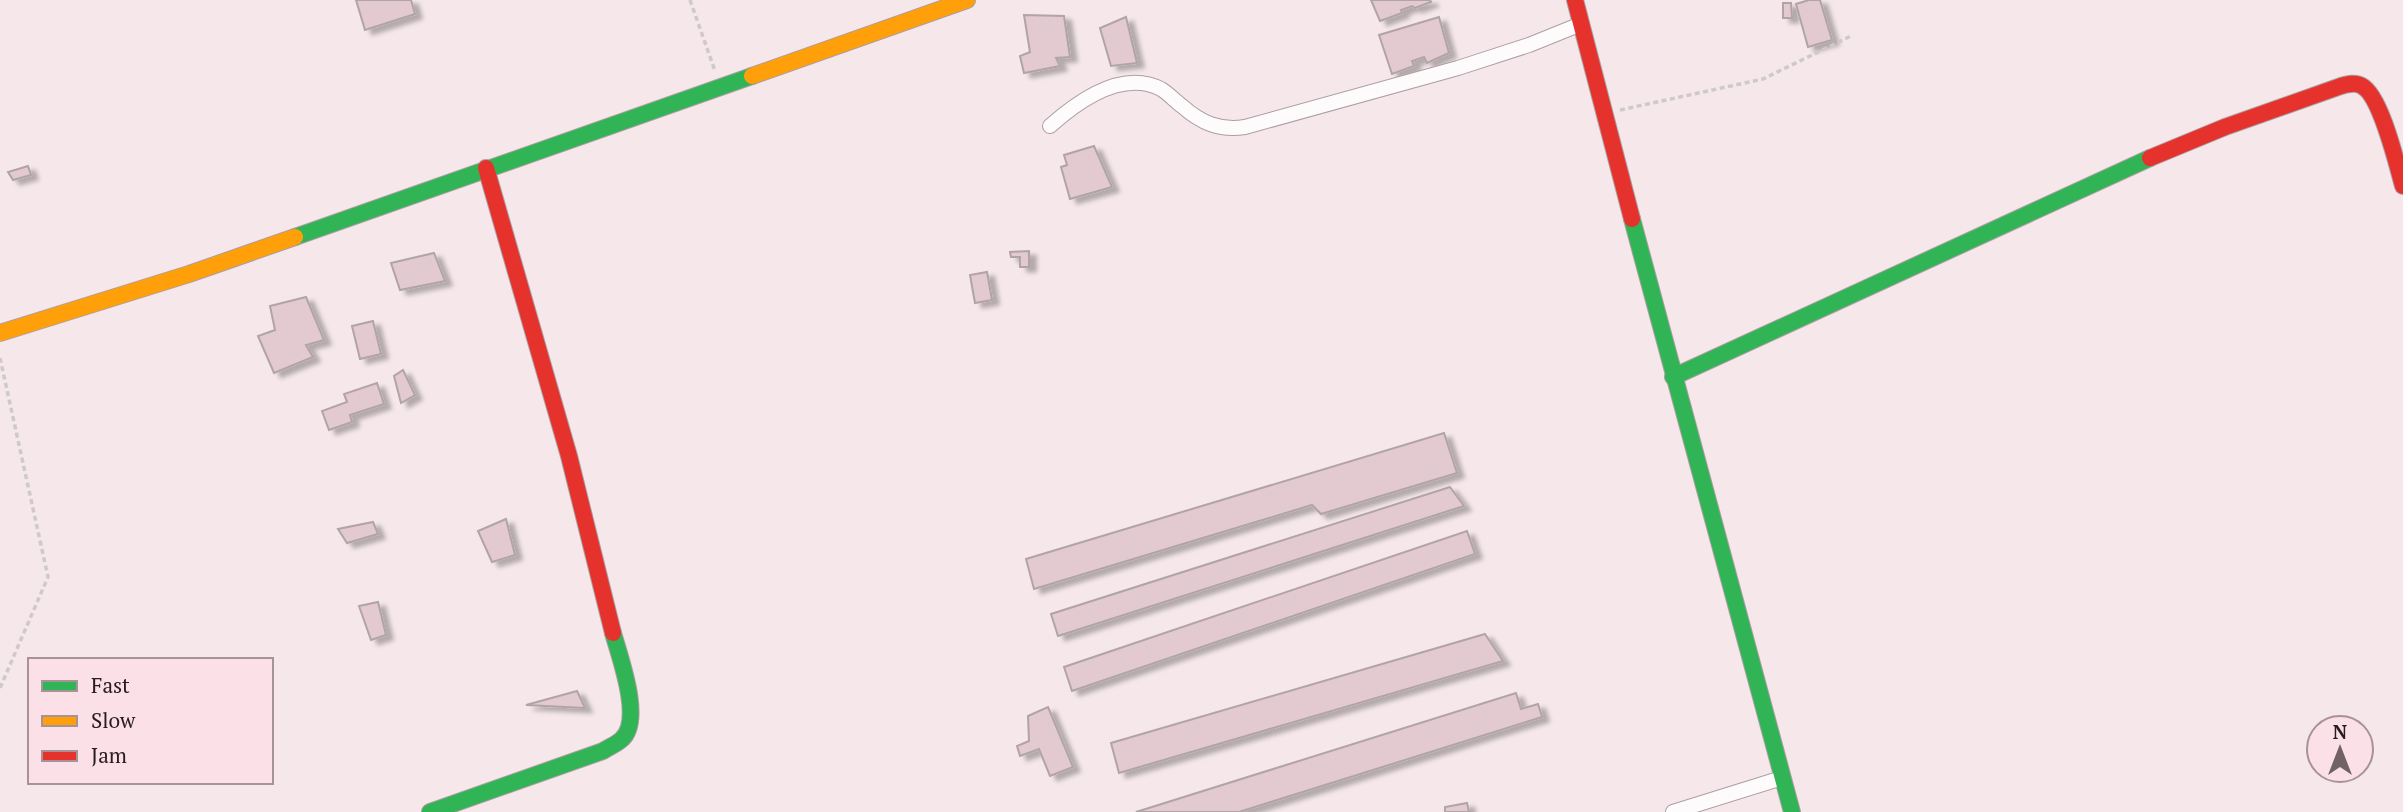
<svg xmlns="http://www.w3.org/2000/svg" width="2403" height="812" font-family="'PT Serif',serif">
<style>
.building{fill:#e3c9d0;stroke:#b1a4a7;stroke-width:2;filter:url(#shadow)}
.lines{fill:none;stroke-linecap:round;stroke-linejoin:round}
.street-casing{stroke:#ac9fa2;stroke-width:16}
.fast-casing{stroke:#ac9fa2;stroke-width:18}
.slow-casing{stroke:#ac9fa2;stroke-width:18}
.jam-casing{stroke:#ac9fa2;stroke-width:18}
.path{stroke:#cfc9ca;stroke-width:3.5;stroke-dasharray:5 3.5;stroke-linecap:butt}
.street{stroke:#fefbfc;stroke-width:14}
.fast{stroke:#30b455;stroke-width:16}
.slow{stroke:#ff9f0a;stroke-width:16}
.jam{stroke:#e5322d;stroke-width:16}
</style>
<defs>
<filter id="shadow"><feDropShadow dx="7" dy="4.5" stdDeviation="2" flood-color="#0004"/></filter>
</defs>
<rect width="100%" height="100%" fill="#f5e7ea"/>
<g class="building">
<polygon points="356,0 411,0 415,14 365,30"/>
<polygon points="1371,0 1430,0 1431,2 1415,8 1412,6 1401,10 1402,13 1380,21"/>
<polygon points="1809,0 1820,0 1832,40 1808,47 1796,4"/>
<polygon points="1783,3 1791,3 1792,18 1783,18"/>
<polygon points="1024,15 1064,16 1070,57 1056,58 1060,66 1024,73 1020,56 1030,52"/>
<polygon points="1126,17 1137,63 1111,66 1100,28"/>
<polygon points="1439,17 1449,53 1427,63 1424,57 1412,61 1414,66 1392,74 1379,35"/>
<polygon points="1094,146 1112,187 1070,199 1061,167 1067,165 1064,155"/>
<polygon points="28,166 31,175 13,180 8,172"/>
<polygon points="1029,251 1029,267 1020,267 1020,257 1011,257 1010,252"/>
<polygon points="434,253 445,281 400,290 391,263"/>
<polygon points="987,272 992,300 975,303 970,275"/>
<polygon points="306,297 324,340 306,345 313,357 274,373 258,336 275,330 270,306"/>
<polygon points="373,321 381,354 360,359 352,326"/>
<polygon points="403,370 415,395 401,403 394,376"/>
<polygon points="377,383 384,404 350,415 352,422 329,430 322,411 347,402 344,394"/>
<polygon points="1444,433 1457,473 1321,514 1312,505 1034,589 1026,559"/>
<polygon points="1450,487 1464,506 1058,636 1051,614"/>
<polygon points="506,519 515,555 492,562 478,531"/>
<polygon points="373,522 378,534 347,543 338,529"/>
<polygon points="1467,531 1475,554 1072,691 1064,667"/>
<polygon points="378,602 386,635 371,640 359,606"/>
<polygon points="1485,634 1503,661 1119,773 1111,743"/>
<polygon points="577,691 585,708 526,705"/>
<polygon points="1516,693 1521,709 1538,704 1542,717 1239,812 1136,812"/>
<polygon points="1048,707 1073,767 1050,776 1039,749 1020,756 1017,746 1029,741 1028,716"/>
<polygon points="1467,803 1469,812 1445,812 1445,807"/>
</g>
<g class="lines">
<g class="street-casing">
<g id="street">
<path d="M1050 126C1078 101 1122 69 1161 89 1168 93 1175 101 1182 106 1201 123 1220 131 1245 127L1458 68 1529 45 1581 24"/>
<polyline points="1673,812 1782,778"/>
</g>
</g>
<g class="fast-casing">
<g id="fast">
<polyline points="1632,219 1792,812"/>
<polyline points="295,237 752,76"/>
<polyline points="1673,377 2150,158"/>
<path d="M430 812 603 751C609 747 617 744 622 739 643 720 620 658 613 633"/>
</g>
</g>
<g class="slow-casing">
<g id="slow">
<polyline points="752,76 967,0"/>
<polyline points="0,333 189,274 295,237"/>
</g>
</g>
<g class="jam-casing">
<g id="jam">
<polyline points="1575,0 1632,219"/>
<path d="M2150 158 2225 127 2341 86C2348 84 2356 82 2362 86 2381 96 2397 165 2403 186"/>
<polyline points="486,168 569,456 613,633"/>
</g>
</g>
<g class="path">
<polyline points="690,0 715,71"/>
<polyline points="1620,110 1763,79 1853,35"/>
<polyline points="0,358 48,577 0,688"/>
</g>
<use href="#street" class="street"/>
<use href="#fast" class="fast"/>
<use href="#slow" class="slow"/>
<use href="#jam" class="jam"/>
</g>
<rect x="28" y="658" width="245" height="126" fill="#fbe1e7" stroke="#a79297" stroke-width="2"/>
<rect x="42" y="681" width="35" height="10" fill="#30b455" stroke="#a79297" stroke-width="2"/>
<text x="91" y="693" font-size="21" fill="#2a1b1e">Fast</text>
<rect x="42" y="716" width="35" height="10" fill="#ff9f0a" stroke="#a79297" stroke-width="2"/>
<text x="91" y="728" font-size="21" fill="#2a1b1e">Slow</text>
<rect x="42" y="751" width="35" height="10" fill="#e5322d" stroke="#a79297" stroke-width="2"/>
<text x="91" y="763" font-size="21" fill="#2a1b1e">Jam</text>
<g transform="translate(2340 749)"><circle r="33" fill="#fbe1e7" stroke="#a79297" stroke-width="2"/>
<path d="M0-5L12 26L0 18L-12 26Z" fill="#716265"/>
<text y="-10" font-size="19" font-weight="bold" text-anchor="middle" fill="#2a1b1e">N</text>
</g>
</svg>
